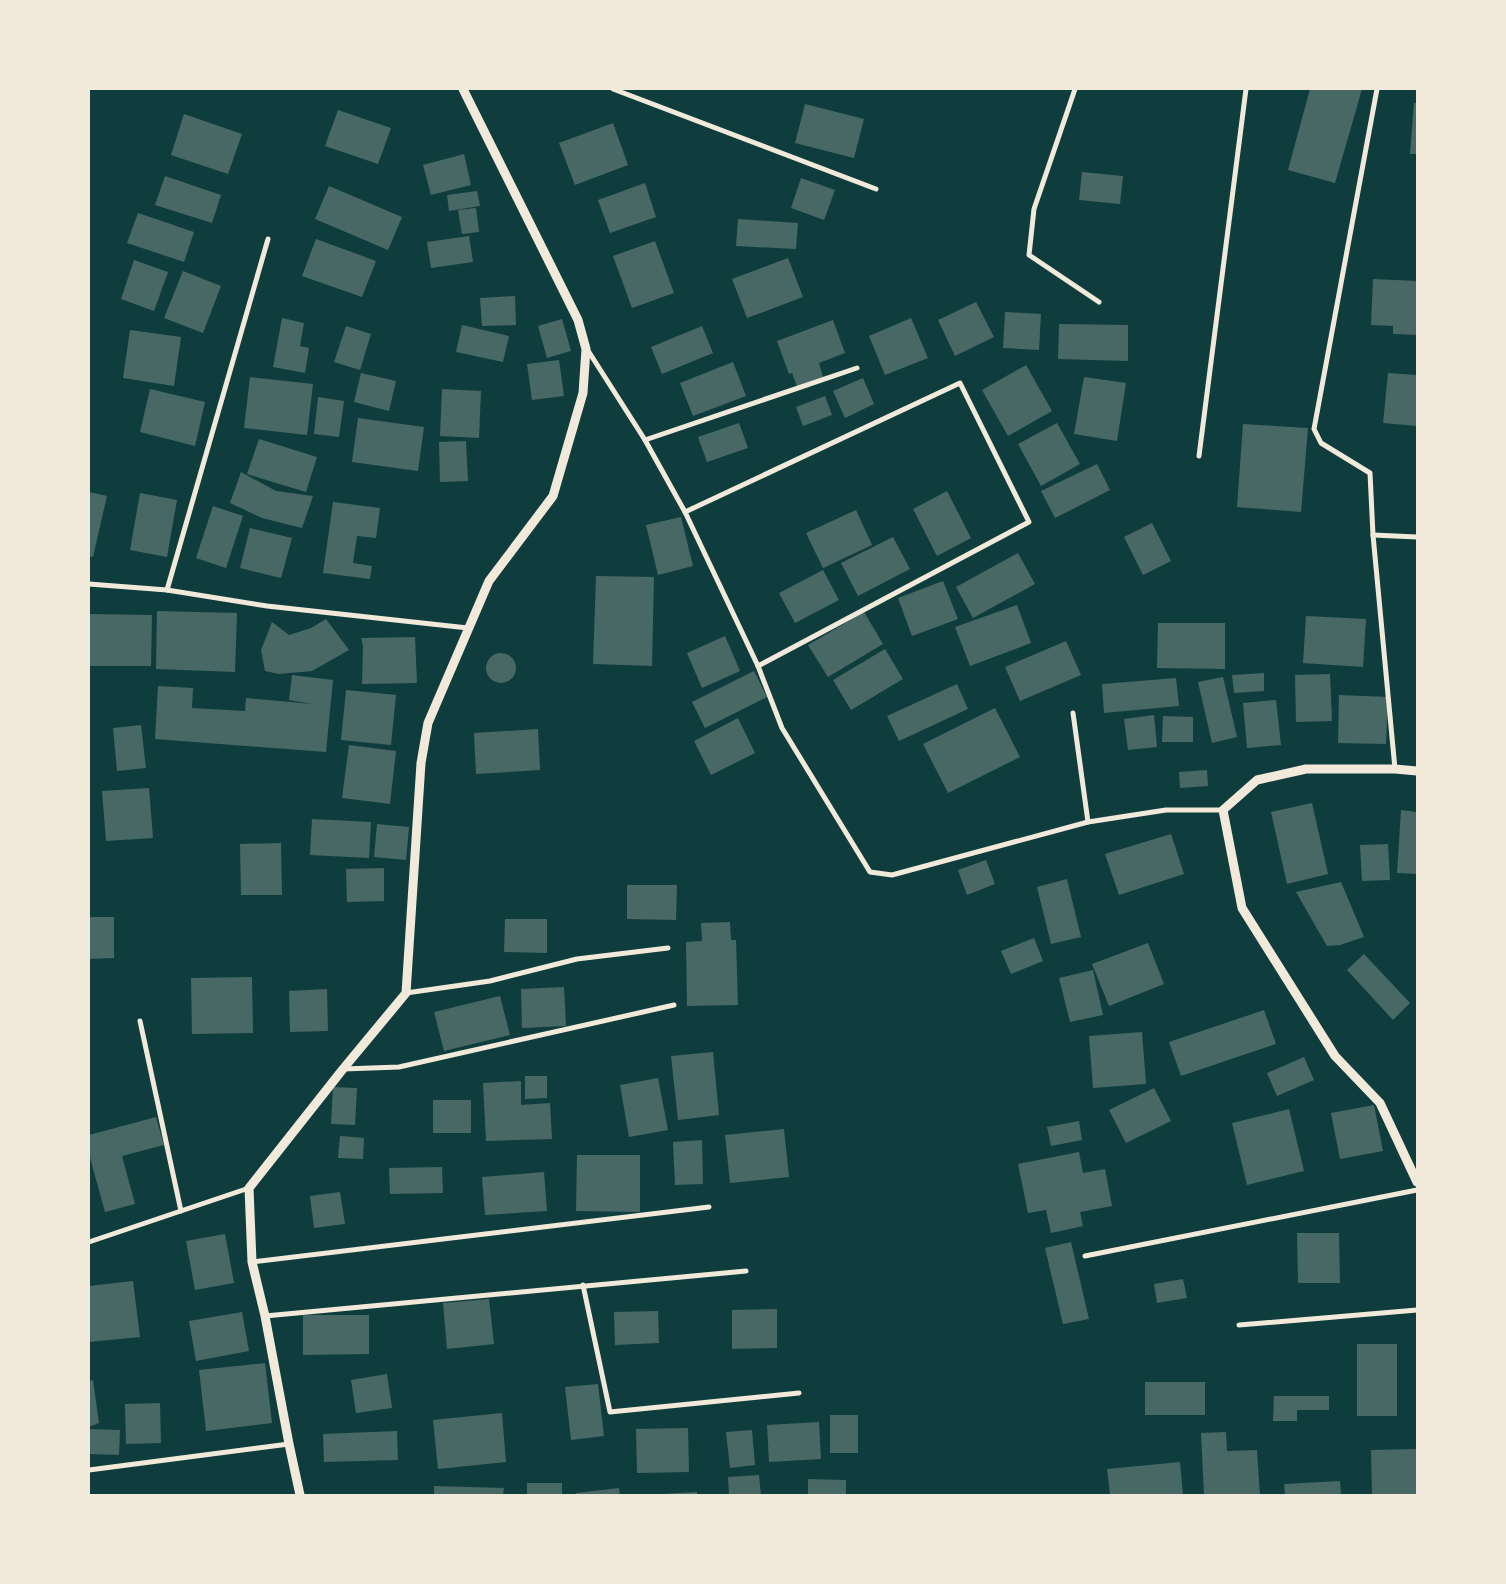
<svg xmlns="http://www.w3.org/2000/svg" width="1506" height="1584" font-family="'IBM Plex Sans',sans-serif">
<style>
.building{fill:#486865}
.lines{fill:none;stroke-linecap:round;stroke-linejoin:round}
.minor{stroke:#f1e9da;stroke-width:5}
.tertiary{stroke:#f1e9da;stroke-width:9}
</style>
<rect width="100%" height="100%" fill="#0f3d3e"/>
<g class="building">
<polygon points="1310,89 1362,89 1335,183 1288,170"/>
<polygon points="1414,103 1417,103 1417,154 1410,154"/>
<polygon points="805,104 864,119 854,158 795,143"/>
<polygon points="338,110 391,128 378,164 325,146"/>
<polygon points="184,114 242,134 228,174 171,155"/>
<polygon points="613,123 628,165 575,185 559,143"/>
<polygon points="464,154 471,185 431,195 423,165"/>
<polygon points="1082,172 1123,176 1120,204 1079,200"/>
<polygon points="165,176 221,195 212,223 155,205"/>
<polygon points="801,178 835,190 824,220 791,208"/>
<polygon points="645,183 656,217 610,233 598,200"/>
<polygon points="329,186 402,217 388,250 315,219"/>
<polygon points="477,191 480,206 449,211 447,195"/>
<polygon points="476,208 479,232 462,234 458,210"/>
<polygon points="138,213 194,232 184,262 127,243"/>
<polygon points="738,219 798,223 796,249 736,246"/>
<polygon points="469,236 473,262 431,268 427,242"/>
<polygon points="316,239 376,261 362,297 302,276"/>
<polygon points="655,241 674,293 632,308 613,256"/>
<polygon points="788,258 803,297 747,318 732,279"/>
<polygon points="134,260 168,272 154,311 121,299"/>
<polygon points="183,271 221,286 203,333 164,318"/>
<polygon points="1373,279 1417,281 1417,335 1393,334 1393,326 1371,325"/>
<polygon points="515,296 516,325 482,326 480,298"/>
<polygon points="976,302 994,337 955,356 938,320"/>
<polygon points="1005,312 1041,314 1039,350 1003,348"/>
<polygon points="282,318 304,323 300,346 309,348 305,373 273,367"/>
<polygon points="911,318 928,358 885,375 869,336"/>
<polygon points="562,319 571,351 547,358 538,326"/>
<polygon points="833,320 845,353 819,363 823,377 797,386 792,373 789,374 777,341"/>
<polygon points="1059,324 1128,325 1128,361 1058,359"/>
<polygon points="462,325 509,336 503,362 456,352"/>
<polygon points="346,326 371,334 360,370 334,362"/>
<polygon points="702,326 713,353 662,374 651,347"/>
<polygon points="130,330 181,337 174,386 123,378"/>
<polygon points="559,360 564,396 532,400 527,364"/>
<polygon points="733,362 746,396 693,416 680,383"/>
<polygon points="1026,365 1052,411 1008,436 982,390"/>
<polygon points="361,373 396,381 389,411 354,402"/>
<polygon points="1388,373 1417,375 1417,426 1383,423"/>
<polygon points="250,377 313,384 307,435 244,428"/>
<polygon points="1084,377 1126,383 1117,441 1074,434"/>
<polygon points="863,378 874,404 845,418 833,391"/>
<polygon points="150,389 205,402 195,446 140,432"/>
<polygon points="442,389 481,391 479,438 440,436"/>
<polygon points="825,396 832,415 803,426 796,407"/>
<polygon points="318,397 344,401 339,437 314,434"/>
<polygon points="358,418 424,427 418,471 352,462"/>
<polygon points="739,423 748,448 707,462 698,437"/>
<polygon points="1057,423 1080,464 1041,486 1018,444"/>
<polygon points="1243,424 1308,428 1301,512 1237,507"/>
<polygon points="259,439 317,457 306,492 247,474"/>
<polygon points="466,441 468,481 440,482 439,442"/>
<polygon points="1097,464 1110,490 1055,518 1041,491"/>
<polygon points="241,472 276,491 313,496 302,528 262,518 230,503"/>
<polygon points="947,491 971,538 937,556 913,509"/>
<polygon points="89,492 107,496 93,557 89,556"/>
<polygon points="140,493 177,500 167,557 130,550"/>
<polygon points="333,502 380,508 376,538 357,536 353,563 372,566 370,579 323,573"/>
<polygon points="213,506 243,516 226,568 196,558"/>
<polygon points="856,510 872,545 823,568 806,533"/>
<polygon points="681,517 693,566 658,575 646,525"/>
<polygon points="1152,523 1171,561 1143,575 1124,537"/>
<polygon points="250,528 292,538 281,578 240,568"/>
<polygon points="893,537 910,569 858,596 841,563"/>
<polygon points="1018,553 1035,584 973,618 956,587"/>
<polygon points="823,570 839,600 795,623 779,593"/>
<polygon points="596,576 654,577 652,666 593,664"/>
<polygon points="943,581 958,619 912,636 898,598"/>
<polygon points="1017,605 1031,643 970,666 955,627"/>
<polygon points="157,611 237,613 235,672 156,669"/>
<polygon points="864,612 883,644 828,677 808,645"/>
<polygon points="89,614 152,615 151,666 89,666"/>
<polygon points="1306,616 1366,619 1363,667 1303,663"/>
<polygon points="326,619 349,650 312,671 279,674 265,671 261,650 272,622 289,635 311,628"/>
<polygon points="1158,623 1225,623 1225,669 1157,668"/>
<polygon points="725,636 740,671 702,688 687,653"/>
<polygon points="415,637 417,683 362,684 363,646 361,638"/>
<polygon points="1066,641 1081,675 1020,701 1005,667"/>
<polygon points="885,649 903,679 851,710 833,680"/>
<circle cx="501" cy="668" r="15"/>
<polygon points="754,671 767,697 705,728 692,702"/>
<polygon points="1264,673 1264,691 1234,693 1232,675"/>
<polygon points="1330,674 1332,721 1296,722 1295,675"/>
<polygon points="292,675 333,680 326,752 155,739 158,686 193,688 192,708 245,711 246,698 313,704 289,700"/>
<polygon points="1223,677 1237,737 1212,743 1198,682"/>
<polygon points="1176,678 1179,706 1104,713 1102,684"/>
<polygon points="957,684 968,709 899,741 887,716"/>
<polygon points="346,690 396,695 391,745 341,740"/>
<polygon points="1339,695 1388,697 1386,744 1338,743"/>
<polygon points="1276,700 1281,745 1247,748 1243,703"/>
<polygon points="995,708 1020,757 948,793 923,744"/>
<polygon points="1154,715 1157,747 1128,750 1124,719"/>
<polygon points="1163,716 1193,717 1193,742 1162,742"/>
<polygon points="738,718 755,753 711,775 694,741"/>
<polygon points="141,725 146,768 117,771 113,728"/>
<polygon points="538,729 540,770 476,774 474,733"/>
<polygon points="349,745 396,751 390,804 342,798"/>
<polygon points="1207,770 1208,786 1180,788 1179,772"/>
<polygon points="149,788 153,838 106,841 102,791"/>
<polygon points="1312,803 1328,874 1287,884 1271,812"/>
<polygon points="1401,810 1417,812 1417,874 1397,873"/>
<polygon points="312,819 371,822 369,858 310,855"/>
<polygon points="377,824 409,827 406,860 374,857"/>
<polygon points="1171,834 1184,874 1119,895 1105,854"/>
<polygon points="281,843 282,895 241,895 240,844"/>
<polygon points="1388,844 1390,880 1362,881 1360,845"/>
<polygon points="986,860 995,884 967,895 958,870"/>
<polygon points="384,868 384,901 347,902 346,869"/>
<polygon points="1067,879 1081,937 1051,944 1037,887"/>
<polygon points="1341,882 1364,937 1340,945 1327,946 1296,892"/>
<polygon points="627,885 677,885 676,920 627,919"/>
<polygon points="89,917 114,917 114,958 89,959"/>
<polygon points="505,919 547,919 547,953 504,952"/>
<polygon points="730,922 731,940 736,940 738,1005 687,1006 686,942 702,941 701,923"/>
<polygon points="1034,938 1043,961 1011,974 1001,951"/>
<polygon points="1148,943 1164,984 1109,1006 1092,964"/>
<polygon points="1364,954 1410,1003 1393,1020 1347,970"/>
<polygon points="1093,970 1103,1015 1070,1022 1059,978"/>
<polygon points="252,977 253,1033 192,1034 191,978"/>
<polygon points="564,987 566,1026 522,1028 521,989"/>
<polygon points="327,989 328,1031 290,1032 289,991"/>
<polygon points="500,996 510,1035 444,1051 434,1012"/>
<polygon points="1264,1010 1276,1044 1181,1076 1169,1042"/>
<polygon points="1142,1032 1146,1084 1093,1088 1089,1036"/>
<polygon points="713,1052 719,1115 678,1120 671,1056"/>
<polygon points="1304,1057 1314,1080 1277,1096 1267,1073"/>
<polygon points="525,1076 547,1076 547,1098 525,1099"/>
<polygon points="658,1078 668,1130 629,1137 620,1085"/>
<polygon points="521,1081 521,1105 550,1103 552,1139 486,1141 483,1083"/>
<polygon points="333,1087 357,1088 355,1125 331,1124"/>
<polygon points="1154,1088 1171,1121 1126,1143 1109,1110"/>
<rect x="433" y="1100" width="38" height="33"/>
<polygon points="1374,1105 1383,1151 1340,1159 1331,1113"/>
<polygon points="1289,1109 1304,1171 1247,1185 1232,1123"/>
<polygon points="156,1117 164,1145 122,1156 135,1204 105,1212 89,1154 89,1135"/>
<polygon points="1079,1121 1082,1140 1051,1146 1047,1127"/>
<polygon points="784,1129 789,1177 730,1183 725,1135"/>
<polygon points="340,1136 364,1138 363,1159 338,1158"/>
<polygon points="702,1140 703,1184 675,1185 673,1142"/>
<polygon points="1079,1152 1083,1173 1105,1169 1112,1206 1080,1212 1083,1226 1051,1233 1046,1210 1028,1213 1018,1164"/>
<polygon points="577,1155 640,1155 640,1212 576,1211"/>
<polygon points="442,1167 443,1193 390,1194 389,1168"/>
<polygon points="544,1172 547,1211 485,1215 482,1177"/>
<polygon points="340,1192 345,1224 314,1228 310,1196"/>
<polygon points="1297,1233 1339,1233 1340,1283 1298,1283"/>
<polygon points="225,1234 234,1283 195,1290 186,1241"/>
<polygon points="1071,1242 1089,1319 1063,1324 1045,1248"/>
<polygon points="1183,1279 1187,1298 1157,1303 1154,1284"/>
<polygon points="133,1281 140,1337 89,1342 89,1286"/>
<polygon points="489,1299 494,1344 447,1349 443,1303"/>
<polygon points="777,1309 777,1348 732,1349 732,1310"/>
<polygon points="658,1311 659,1343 615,1345 614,1312"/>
<polygon points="242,1312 249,1351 196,1361 189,1321"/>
<polygon points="303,1315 369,1315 369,1354 303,1355"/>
<rect x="1357" y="1344" width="40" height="72"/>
<polygon points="265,1363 272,1423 206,1431 199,1370"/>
<polygon points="387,1374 392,1408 356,1413 351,1380"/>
<polygon points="93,1380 99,1423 89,1427 89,1381"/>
<rect x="1145" y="1382" width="60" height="33"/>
<polygon points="598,1384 604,1436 571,1440 565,1387"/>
<polygon points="1274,1396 1329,1396 1329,1410 1297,1410 1297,1421 1273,1421"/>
<polygon points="160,1403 161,1443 126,1444 125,1404"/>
<polygon points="502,1413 506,1462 438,1469 433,1420"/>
<rect x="830" y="1415" width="28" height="38"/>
<polygon points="819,1422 821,1459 769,1462 767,1425"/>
<polygon points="688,1428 689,1472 637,1473 636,1429"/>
<polygon points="89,1429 120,1430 119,1455 89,1454"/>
<polygon points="752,1430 755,1465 730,1468 726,1432"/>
<polygon points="397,1431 398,1460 324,1462 323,1434"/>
<polygon points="1226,1432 1227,1451 1257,1450 1260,1495 1204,1495 1201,1433"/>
<polygon points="1417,1449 1417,1495 1372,1495 1371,1450"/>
<polygon points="1180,1462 1183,1495 1110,1495 1107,1469"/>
<polygon points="759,1475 761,1495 729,1495 728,1477"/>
<polygon points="808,1479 846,1480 846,1495 808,1495"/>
<polygon points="1340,1481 1341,1495 1285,1495 1284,1484"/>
<rect x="527" y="1483" width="35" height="12"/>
<polygon points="434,1486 504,1488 503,1495 434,1495"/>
<polygon points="619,1488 620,1495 576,1495 576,1493"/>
<polygon points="697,1492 697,1495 661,1495 661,1494"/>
</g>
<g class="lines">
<g class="minor">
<polyline points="613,89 876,189"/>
<polyline points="1075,89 1034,209 1029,255 1099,302"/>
<polyline points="1377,89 1314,429 1321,443 1370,473 1373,535 1395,769"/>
<polyline points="587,349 645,440 685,512 758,666 782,728 870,872 892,875 1088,822 1166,810 1223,810"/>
<polyline points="645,440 857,368"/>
<polyline points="1199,456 1246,89"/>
<polyline points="685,512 960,383 1029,522 758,666"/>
<polyline points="1373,535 1417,537"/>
<polyline points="89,584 167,590 267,606 468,628"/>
<polyline points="167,590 268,239"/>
<polyline points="1073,713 1088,822"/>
<polyline points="406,993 490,981 577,959 668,948"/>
<polyline points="140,1021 181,1211"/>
<polyline points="343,1069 399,1067 674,1005"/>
<polyline points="89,1242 249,1188"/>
<polyline points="1085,1256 1417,1190"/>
<polyline points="252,1262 709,1207"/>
<polyline points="583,1285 610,1412 799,1393"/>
<polyline points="265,1316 746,1271"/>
<polyline points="1239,1325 1417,1310"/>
<polyline points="89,1470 289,1444"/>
</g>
<g class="tertiary">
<polyline points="1417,771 1395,769 1306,769 1257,780 1223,810 1242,908 1335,1056 1380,1103 1417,1182"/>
<polyline points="300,1495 289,1444 265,1316 252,1262 249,1188 343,1069 406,993 421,763 428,723 489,581 553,496 583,393 586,349 578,320 463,89"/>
</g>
</g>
<rect width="1506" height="1584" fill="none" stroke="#f1e9da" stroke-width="180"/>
</svg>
